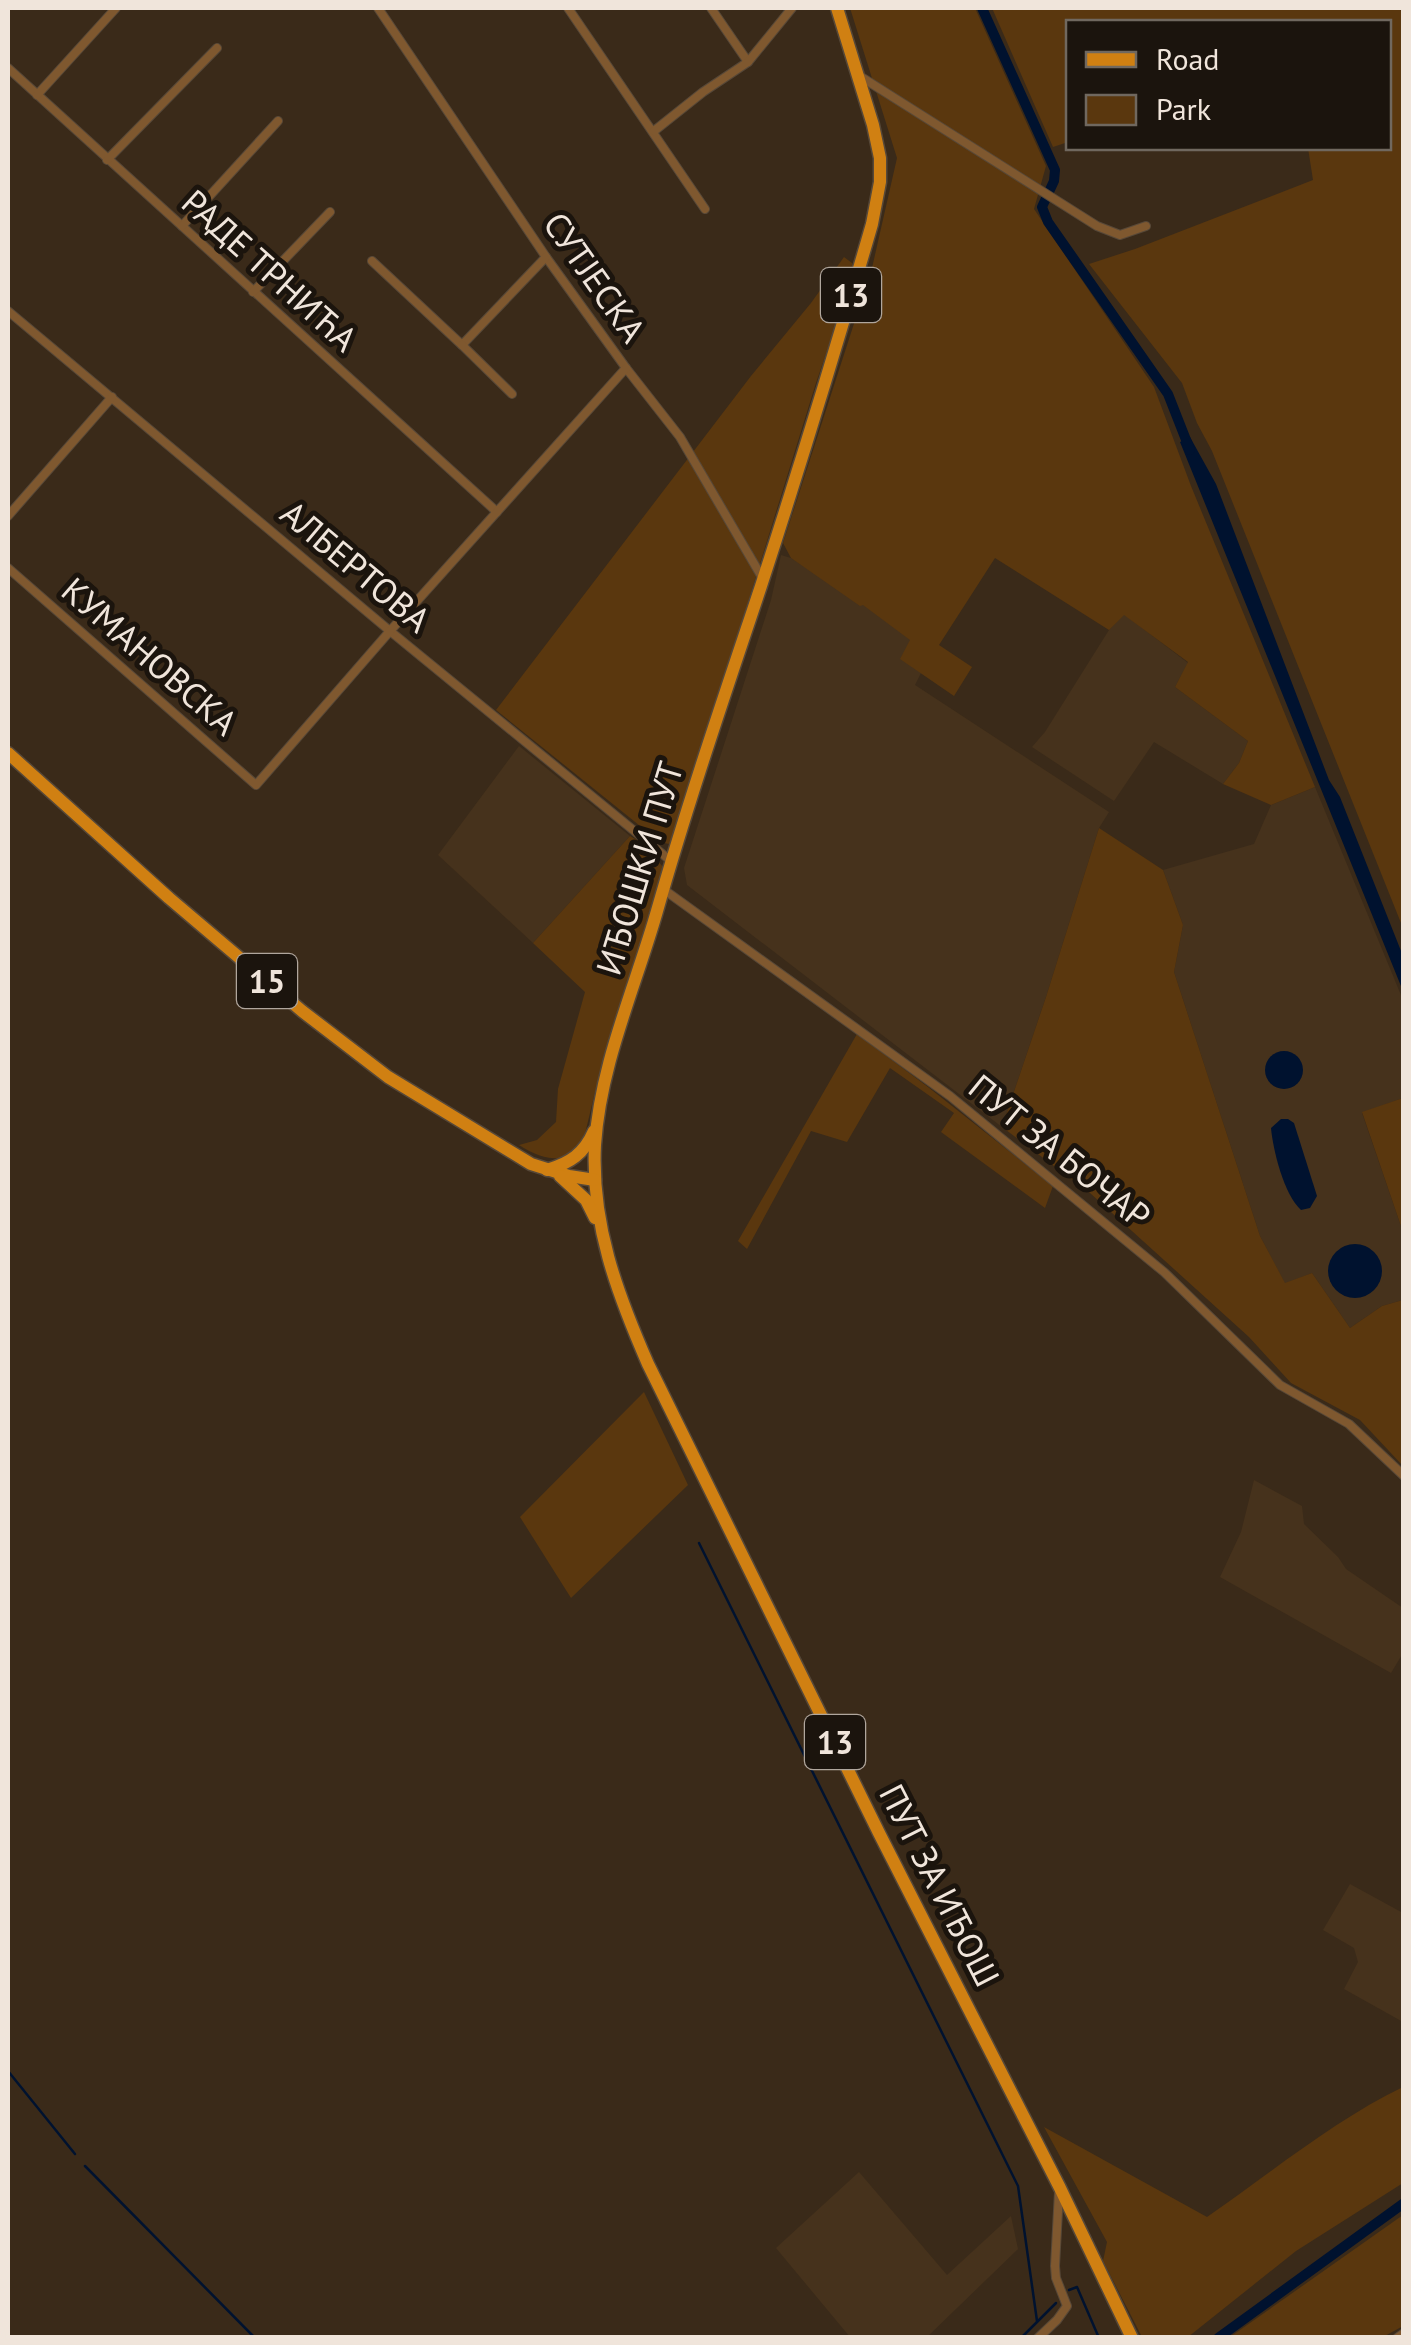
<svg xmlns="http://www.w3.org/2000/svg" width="1411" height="2345" font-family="'PT Sans',sans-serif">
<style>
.built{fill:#46321c}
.green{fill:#5a370e}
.water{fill:#00122f}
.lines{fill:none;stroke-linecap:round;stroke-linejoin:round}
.stream{stroke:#00122f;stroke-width:2.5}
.canal{stroke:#00122f;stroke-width:10}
.street-casing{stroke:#574838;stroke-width:10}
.primary-casing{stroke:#574838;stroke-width:15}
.street{stroke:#7f582f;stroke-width:8}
.primary{stroke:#d08012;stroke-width:12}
.labels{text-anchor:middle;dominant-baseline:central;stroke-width:10;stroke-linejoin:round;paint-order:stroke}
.shield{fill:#1b140d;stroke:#b0a69d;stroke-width:2.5}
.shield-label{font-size:32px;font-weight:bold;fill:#f0e5db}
.street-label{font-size:35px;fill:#f0e5db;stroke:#1b140d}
</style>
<rect width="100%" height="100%" fill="#3a2a19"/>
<g class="built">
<polygon points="781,555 791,558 933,649 915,685 1109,812 1099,828 1046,997 1002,1127 687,885 684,868 771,600"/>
<polygon points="1124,614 1188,663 1175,687 1248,741 1239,763 1223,784 1154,742 1114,801 1032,747 1045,732 1109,630"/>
<polygon points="519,746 630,836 533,943 438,855"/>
<polygon points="1315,787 1403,1000 1403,1098 1362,1113 1403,1232 1403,1300 1382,1306 1350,1328 1312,1273 1285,1284 1260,1236 1174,972 1183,925 1163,870 1254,844 1271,805"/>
<polygon points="1254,1480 1302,1506 1304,1524 1338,1557 1346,1569 1403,1608 1403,1653 1391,1673 1220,1577 1241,1532"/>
<polygon points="1350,1884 1403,1913 1403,2022 1344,1989 1358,1962 1354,1948 1323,1930"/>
<polygon points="859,2172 947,2275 1011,2216 1018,2249 927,2337 850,2337 776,2248"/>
</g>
<g class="green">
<polygon points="850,8 975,8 1046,166 1034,209 1154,387 1191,486 1315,787 1271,805 1223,784 1239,763 1248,741 1175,687 1188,662 1124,615 1109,630 995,558 939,645 972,667 954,696 900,659 910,640 863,605 860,606 791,558 783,543 872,268 897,158"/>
<polygon points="992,8 1400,8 1404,21 1403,928 1212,451 1197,423 1182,383 1089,264 1135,249 1313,180 1308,148 1388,148 1388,22 1068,22 1068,142 1053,147"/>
<polygon points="844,257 852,263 854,272 816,383 675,838 669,844 660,842 496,710 751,376 811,303"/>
<polygon points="1099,828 1163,870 1183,925 1174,972 1260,1236 1285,1283 1312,1273 1350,1328 1382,1306 1403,1300 1403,1466 1360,1420 1291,1383 1249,1337 1090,1193 1002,1127 1046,997"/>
<path d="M630 836 642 843 663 867 595 1092 584 1138 569 1158C549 1160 536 1156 519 1145L537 1140 556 1122 558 1089 585 992 533 943Z"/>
<polygon points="857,1034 928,1087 1053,1186 1045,1208 941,1132 954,1113 890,1068 847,1142 811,1131 747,1249 738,1241"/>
<polygon points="1403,1098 1404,1098 1403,1232 1362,1112"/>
<polygon points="644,1392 688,1485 571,1598 520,1517"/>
<path d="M1403 2087V2183L1296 2251 1188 2337H1142L1103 2261 1107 2242 1044 2127 1207 2217C1269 2174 1336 2119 1403 2087Z"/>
<polygon points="1403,2215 1403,2326 1383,2337 1230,2337"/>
</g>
<g class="water">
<polygon points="1190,437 1216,484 1329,780 1340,797 1403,956 1403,991 1180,442"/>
<circle cx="1284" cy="1070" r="19"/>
<path d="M1281 1119H1288L1294 1123 1317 1196 1310 1208 1301 1210C1284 1195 1273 1150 1271 1128Z"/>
<circle cx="1355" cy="1271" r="27"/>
</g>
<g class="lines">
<g class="stream">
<polyline points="699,1543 1018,2186 1037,2321"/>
<polyline points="8,2071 75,2154"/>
<polyline points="85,2166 255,2338"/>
<polyline points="1069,2290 1077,2287 1099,2338"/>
<polyline points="1021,2338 1056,2303"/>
</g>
<g class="canal">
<polyline points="982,8 1055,170 1054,181 1042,207 1048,222 1168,394 1190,450"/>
<polyline points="1218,2338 1404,2203"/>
</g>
<g class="street-casing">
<g id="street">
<polyline points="378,8 546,257 626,368 680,437 763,579"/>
<polyline points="568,8 705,209"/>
<polyline points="711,8 748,62"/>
<polyline points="8,68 497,512"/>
<polyline points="858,75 1097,226 1120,235 1146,226"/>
<polyline points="37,95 116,8"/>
<polyline points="654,131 703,92 748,62 792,8"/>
<polyline points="107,160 217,48"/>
<polyline points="182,226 278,121"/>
<polyline points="372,261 462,345 546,257"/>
<polyline points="253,292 330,212"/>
<polyline points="8,311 390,631 671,861"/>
<polyline points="462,345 512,394"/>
<polyline points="8,516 112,397"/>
<polyline points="8,568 256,785 390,631 626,368"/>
<polyline points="663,889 950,1096 1164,1272 1280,1385 1349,1424 1404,1476"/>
<polyline points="1038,2338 1057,2320 1067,2306 1056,2278 1055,2266 1059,2192"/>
<polyline points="1397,2338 1404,2333"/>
</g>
</g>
<g class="primary-casing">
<g id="primary">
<path d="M837 8 873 125 880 158V182L872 224C837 345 800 466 761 586 725 694 688 802 657 911 635 988 600 1065 595 1145 591 1224 617 1293 648 1364L879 1833 1060 2188 1132 2338"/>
<polyline points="8,753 169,898 302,1011 388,1077 531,1164 569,1176 595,1180"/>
<path d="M547 1170C570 1163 584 1154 594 1131"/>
<polyline points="560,1176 586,1200 595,1218"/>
</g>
</g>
<use href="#street" class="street"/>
<use href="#primary" class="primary"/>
</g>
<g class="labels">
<g class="shield">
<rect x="821" y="268" width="60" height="54" rx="8"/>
<rect x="237" y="954" width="60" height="54" rx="8"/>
<rect x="805" y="1715" width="60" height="54" rx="8"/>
</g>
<g class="shield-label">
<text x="851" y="295">13</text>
<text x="267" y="981">15</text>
<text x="835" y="1742">13</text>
</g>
<g class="street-label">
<text transform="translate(270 270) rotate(42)">РАДЕ ТРНИЋА</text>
<text transform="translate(595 277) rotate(55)">СУТЈЕСКА</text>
<text transform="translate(356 566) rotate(40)">АЛБЕРТОВА</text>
<text transform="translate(150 656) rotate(41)">КУМАНОВСКА</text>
<text transform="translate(639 868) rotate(-73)">ИЂОШКИ ПУТ</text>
<text transform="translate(1060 1151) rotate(39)">ПУТ ЗА БОЧАР</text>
<text transform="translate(940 1885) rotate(63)">ПУТ ЗА ИЂОШ</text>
</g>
</g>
<rect width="1411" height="2345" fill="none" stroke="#f0e5db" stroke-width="20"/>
<rect x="1066" y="20" width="325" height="130" fill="#1b140d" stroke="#70685f" stroke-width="2.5"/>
<rect x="1086" y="52" width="50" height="15" fill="#d08012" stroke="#70685f" stroke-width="2.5"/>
<text x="1156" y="70" font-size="30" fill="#f0e5db">Road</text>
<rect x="1086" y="95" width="50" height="30" fill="#5a370e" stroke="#70685f" stroke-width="2.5"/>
<text x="1156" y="120" font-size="30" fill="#f0e5db">Park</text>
</svg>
